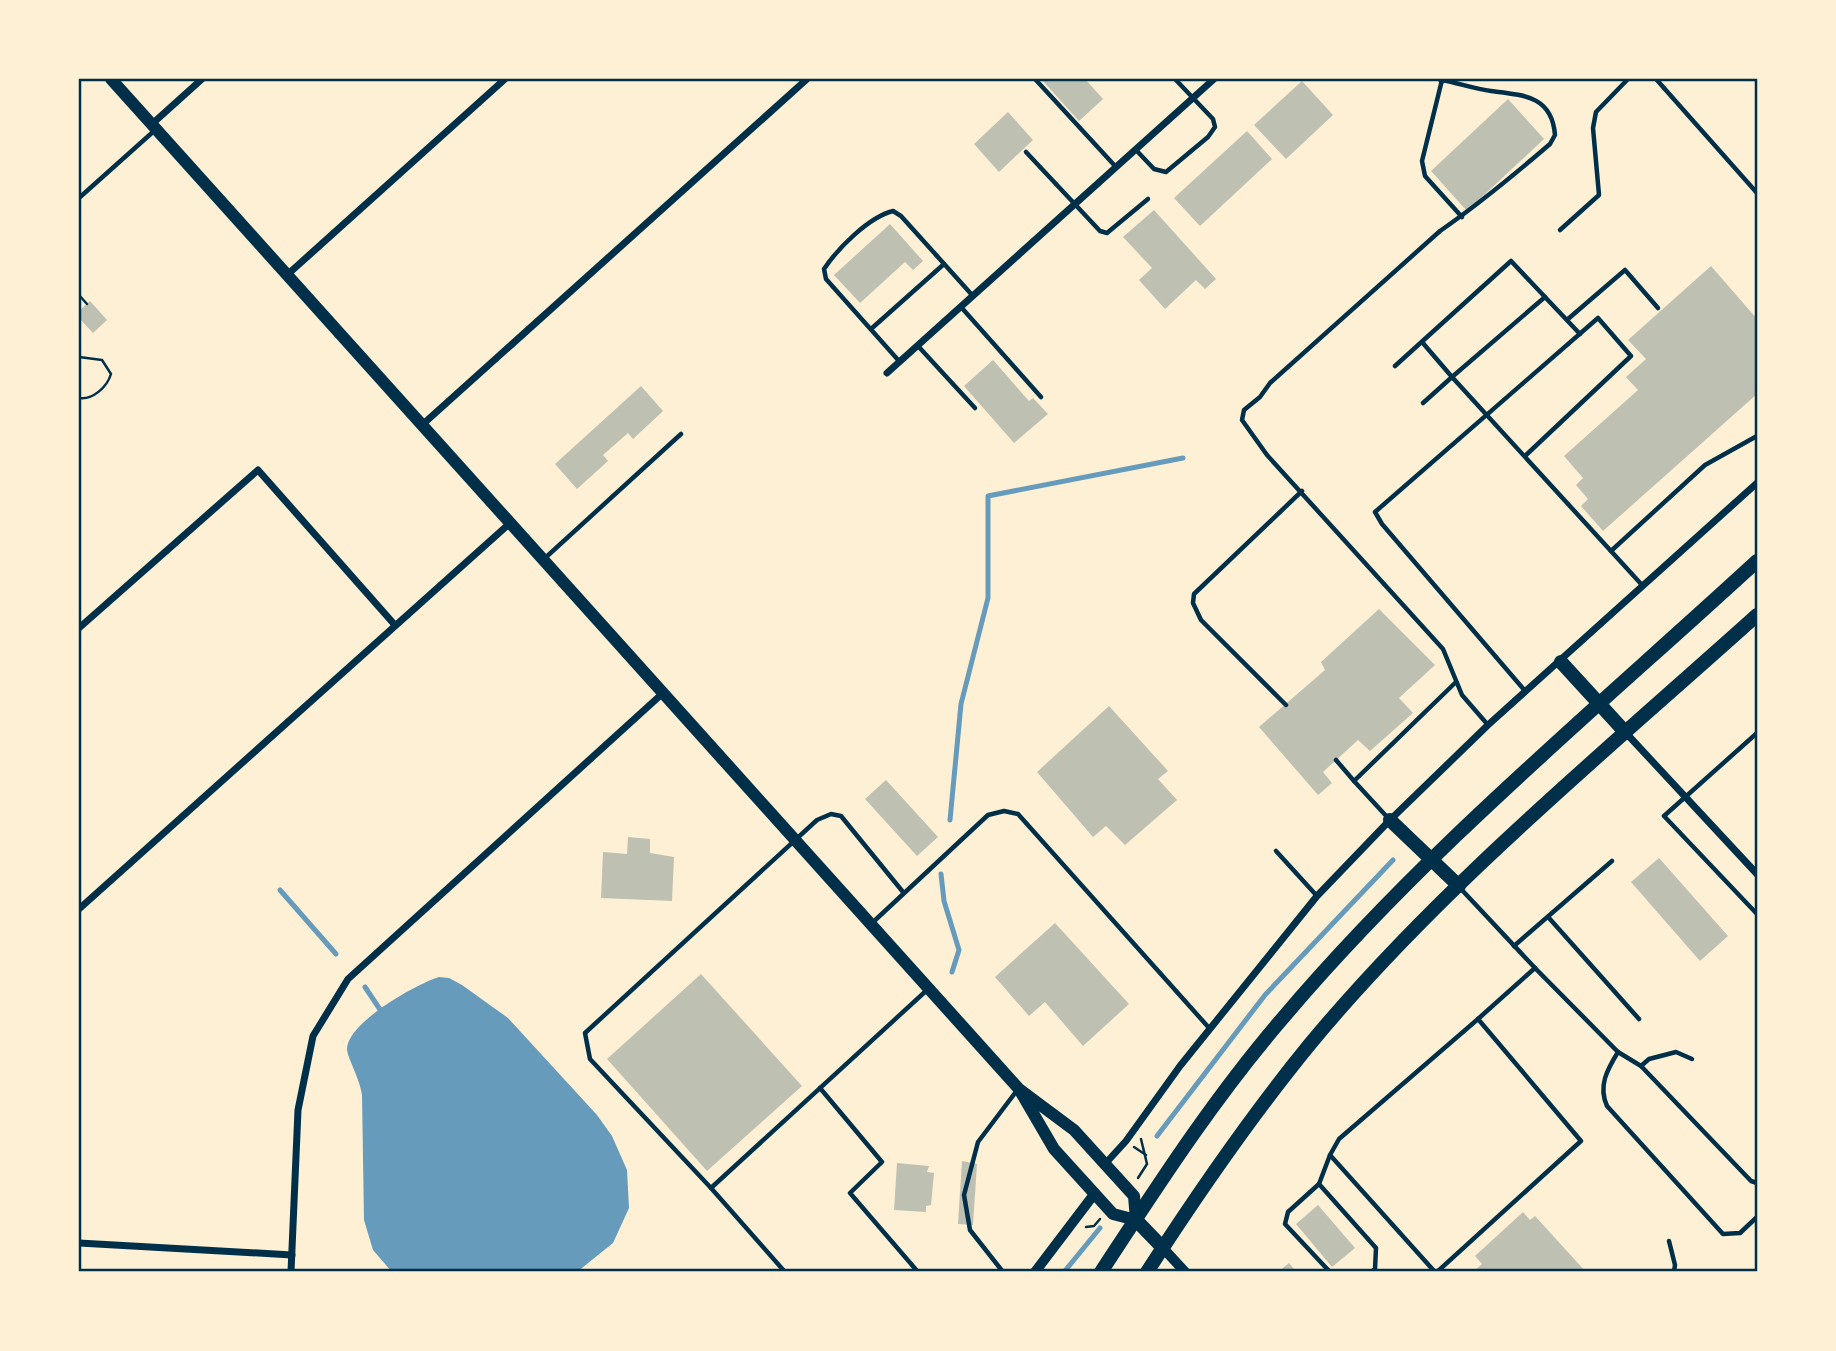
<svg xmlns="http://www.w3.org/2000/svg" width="1836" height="1351" font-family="Spectral,serif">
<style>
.water{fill:#669bbc}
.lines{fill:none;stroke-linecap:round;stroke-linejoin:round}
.stream{stroke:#669bbc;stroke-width:5}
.building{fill:#bec0b2}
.path{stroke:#003049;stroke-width:2.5}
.service{stroke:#003049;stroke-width:4.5}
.minor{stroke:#003049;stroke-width:7}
.tertiary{stroke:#003049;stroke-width:10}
.secondary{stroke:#003049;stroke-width:12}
.trunk{stroke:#003049;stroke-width:14}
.neatline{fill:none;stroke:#003049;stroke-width:2.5}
</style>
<rect width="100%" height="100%" fill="#fdf0d5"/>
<path class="water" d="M439 977 449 978 462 985 508 1018 597 1115 612 1136 627 1170 629 1208 613 1243 577 1272H392L373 1250 364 1220 362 1095C360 1079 347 1057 347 1049 347 1023 416 984 439 977Z"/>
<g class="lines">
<g class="stream">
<polyline points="950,820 961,704 988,598 988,496 1183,458"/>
<polyline points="941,874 944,901 959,950 952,972"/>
<polyline points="280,890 336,954"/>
<polyline points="365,987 383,1014"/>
<polyline points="1157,1136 1265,995 1393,860"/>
<polyline points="1064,1272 1100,1228"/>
</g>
</g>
<g class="building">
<polygon points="1041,79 1085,79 1103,99 1079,121"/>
<polygon points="1302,81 1333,115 1286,159 1254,125"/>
<polygon points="1508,99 1544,139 1467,211 1431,171"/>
<polygon points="1008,112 1033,140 999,172 974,144"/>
<polygon points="1247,131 1272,159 1200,226 1174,198"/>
<polygon points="1154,210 1216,279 1205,289 1196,280 1165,309 1139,280 1152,268 1123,237"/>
<polygon points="890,224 923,261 913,270 905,262 860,303 834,275"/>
<polygon points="1711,266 1757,319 1757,394 1603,531 1581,506 1588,499 1576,485 1583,478 1564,456 1638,390 1626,377 1646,359 1628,340"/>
<polygon points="90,301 107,320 93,333 79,318 79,311"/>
<polygon points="993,360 1029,401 1033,398 1048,414 1014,443 964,386"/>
<polygon points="641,386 663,411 633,439 628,433 603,455 608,461 577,489 555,464"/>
<polygon points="1379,609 1435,665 1399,698 1413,713 1370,751 1358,740 1323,772 1332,783 1318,795 1259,727 1325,670 1321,662"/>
<polygon points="1109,706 1168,771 1158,779 1177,800 1125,845 1106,826 1093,837 1037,772"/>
<polygon points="886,780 938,837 917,856 865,799"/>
<polygon points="628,837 650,839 650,853 674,857 672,901 601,898 603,852 627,854"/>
<polygon points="1659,858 1728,936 1700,961 1631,882"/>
<polygon points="1055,923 1129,1004 1083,1046 1045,1002 1029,1016 995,977"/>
<polygon points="701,974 802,1086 707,1171 607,1059"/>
<polygon points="962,1161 977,1164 973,1225 958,1224"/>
<polygon points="897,1163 929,1166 927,1172 934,1173 931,1205 926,1206 926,1212 894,1210"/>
<polygon points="1318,1205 1355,1248 1332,1267 1296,1224"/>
<polygon points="1523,1212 1530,1220 1535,1216 1586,1272 1473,1272 1482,1264 1475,1256"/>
<polygon points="1289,1263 1296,1272 1278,1272"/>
</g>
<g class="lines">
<g class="path">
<polyline points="79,295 87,304"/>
<path d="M79 357 102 360 111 374C107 387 93 400 79 398"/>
<polyline points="1134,1147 1146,1155"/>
<polyline points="1138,1178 1147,1164 1141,1139"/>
<polyline points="1086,1227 1094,1226 1100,1219"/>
</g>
<g class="service">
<polyline points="1035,79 1116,167"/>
<polyline points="1656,79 1757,193"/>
<polyline points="1136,150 1154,169 1166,172 1208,137 1215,127 1213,119 1175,79"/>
<polyline points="1026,152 1100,231 1107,233 1148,199"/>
<polyline points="79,198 154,131"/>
<path d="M1462 217 1425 176 1422 161 1442 80C1458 83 1475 89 1491 91 1524 95 1552 96 1555 135L1550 144C1514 175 1479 204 1440 231L1270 383 1260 397 1244 410 1242 420 1267 455 1443 649 1462 695 1488 725"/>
<polyline points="1560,230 1599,195 1593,128 1596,112 1628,79"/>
<polyline points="961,307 1041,397"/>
<polyline points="1568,319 1625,270 1658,308"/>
<polyline points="871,329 944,264"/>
<polyline points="1580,334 1545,297 1452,377 1642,585"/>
<polyline points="1422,342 1452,377 1423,403"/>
<polyline points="918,346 975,408"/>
<path d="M899 361 826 279 824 269C838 248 869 217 893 211L901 216 973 296"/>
<polyline points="1395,366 1511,261 1545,297"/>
<polyline points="1525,456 1631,356 1598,318 1375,512 1382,524 1526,692"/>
<polyline points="1611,551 1705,465 1757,436"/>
<polyline points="544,559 681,434"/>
<polyline points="1286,705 1201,620 1193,603 1194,594 1302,491"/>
<polyline points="1757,733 1664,816 1757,914"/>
<polyline points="1336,760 1354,781"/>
<polyline points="1388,818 1354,781 1456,682"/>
<polyline points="1276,851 1317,896"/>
<polyline points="1461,889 1535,968 1478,1019"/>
<polyline points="1549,918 1639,1019"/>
<polyline points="871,924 988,815 1004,811 1018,814 1210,1029"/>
<polyline points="1514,946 1612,861"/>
<polyline points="1535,968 1618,1052 1641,1066 1751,1181 1757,1183"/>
<path d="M1618 1052C1607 1070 1598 1086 1607 1106L1723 1234 1740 1233 1757 1217"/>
<polyline points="1641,1066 1649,1059 1676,1052 1692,1059"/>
<polyline points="820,1088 882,1162 850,1193 918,1272"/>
<polyline points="1319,1184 1330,1155"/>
<polyline points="711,1188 590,1059 585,1033 817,820 831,814 841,816 903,892"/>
<polyline points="1669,1241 1675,1265 1674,1272"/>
<polyline points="785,1272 711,1188 927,990"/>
<polyline points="1003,1272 970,1230 964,1195 978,1142 1018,1089"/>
<polyline points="1330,1272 1285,1224 1288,1212 1319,1184 1376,1248 1375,1269 1371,1272"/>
<polyline points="1435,1272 1330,1155 1339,1139 1478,1019 1581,1141 1437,1272"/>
</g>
<g class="minor">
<polyline points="1441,79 1442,80"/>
<polyline points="152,124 202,79"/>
<polyline points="287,275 505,79"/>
<polyline points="887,373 1214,79"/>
<polyline points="422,425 807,79"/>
<polyline points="79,628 258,470 394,624"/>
<polyline points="1626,733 1757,874"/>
<polyline points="79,909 510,523"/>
<polyline points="1105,1164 1126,1141 1180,1066 1317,896 1390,820 1488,725 1757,483"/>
<polyline points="79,1243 292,1255"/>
<polyline points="291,1272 298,1110 313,1036 348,979 663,693"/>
</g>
<g class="tertiary">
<polyline points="1163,1248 1185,1272"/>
<polyline points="1035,1272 1095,1193"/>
</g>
<polyline class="secondary" points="111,79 1019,1089 1054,1149 1113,1214 1136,1220 1134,1196 1074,1130 1019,1089"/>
<g class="trunk">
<polyline points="1561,662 1626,733"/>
<polyline points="1390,820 1459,886"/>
<polyline points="1136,1220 1163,1248"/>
<path d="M1101 1272C1158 1185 1214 1098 1282 1019 1424 851 1595 710 1757 561"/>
<path d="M1147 1272C1198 1193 1251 1116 1310 1044 1440 887 1606 751 1757 615"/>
</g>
</g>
<rect width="1836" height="1351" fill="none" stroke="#fdf0d5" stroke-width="161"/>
<rect x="80" y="80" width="1676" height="1190" class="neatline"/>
</svg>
